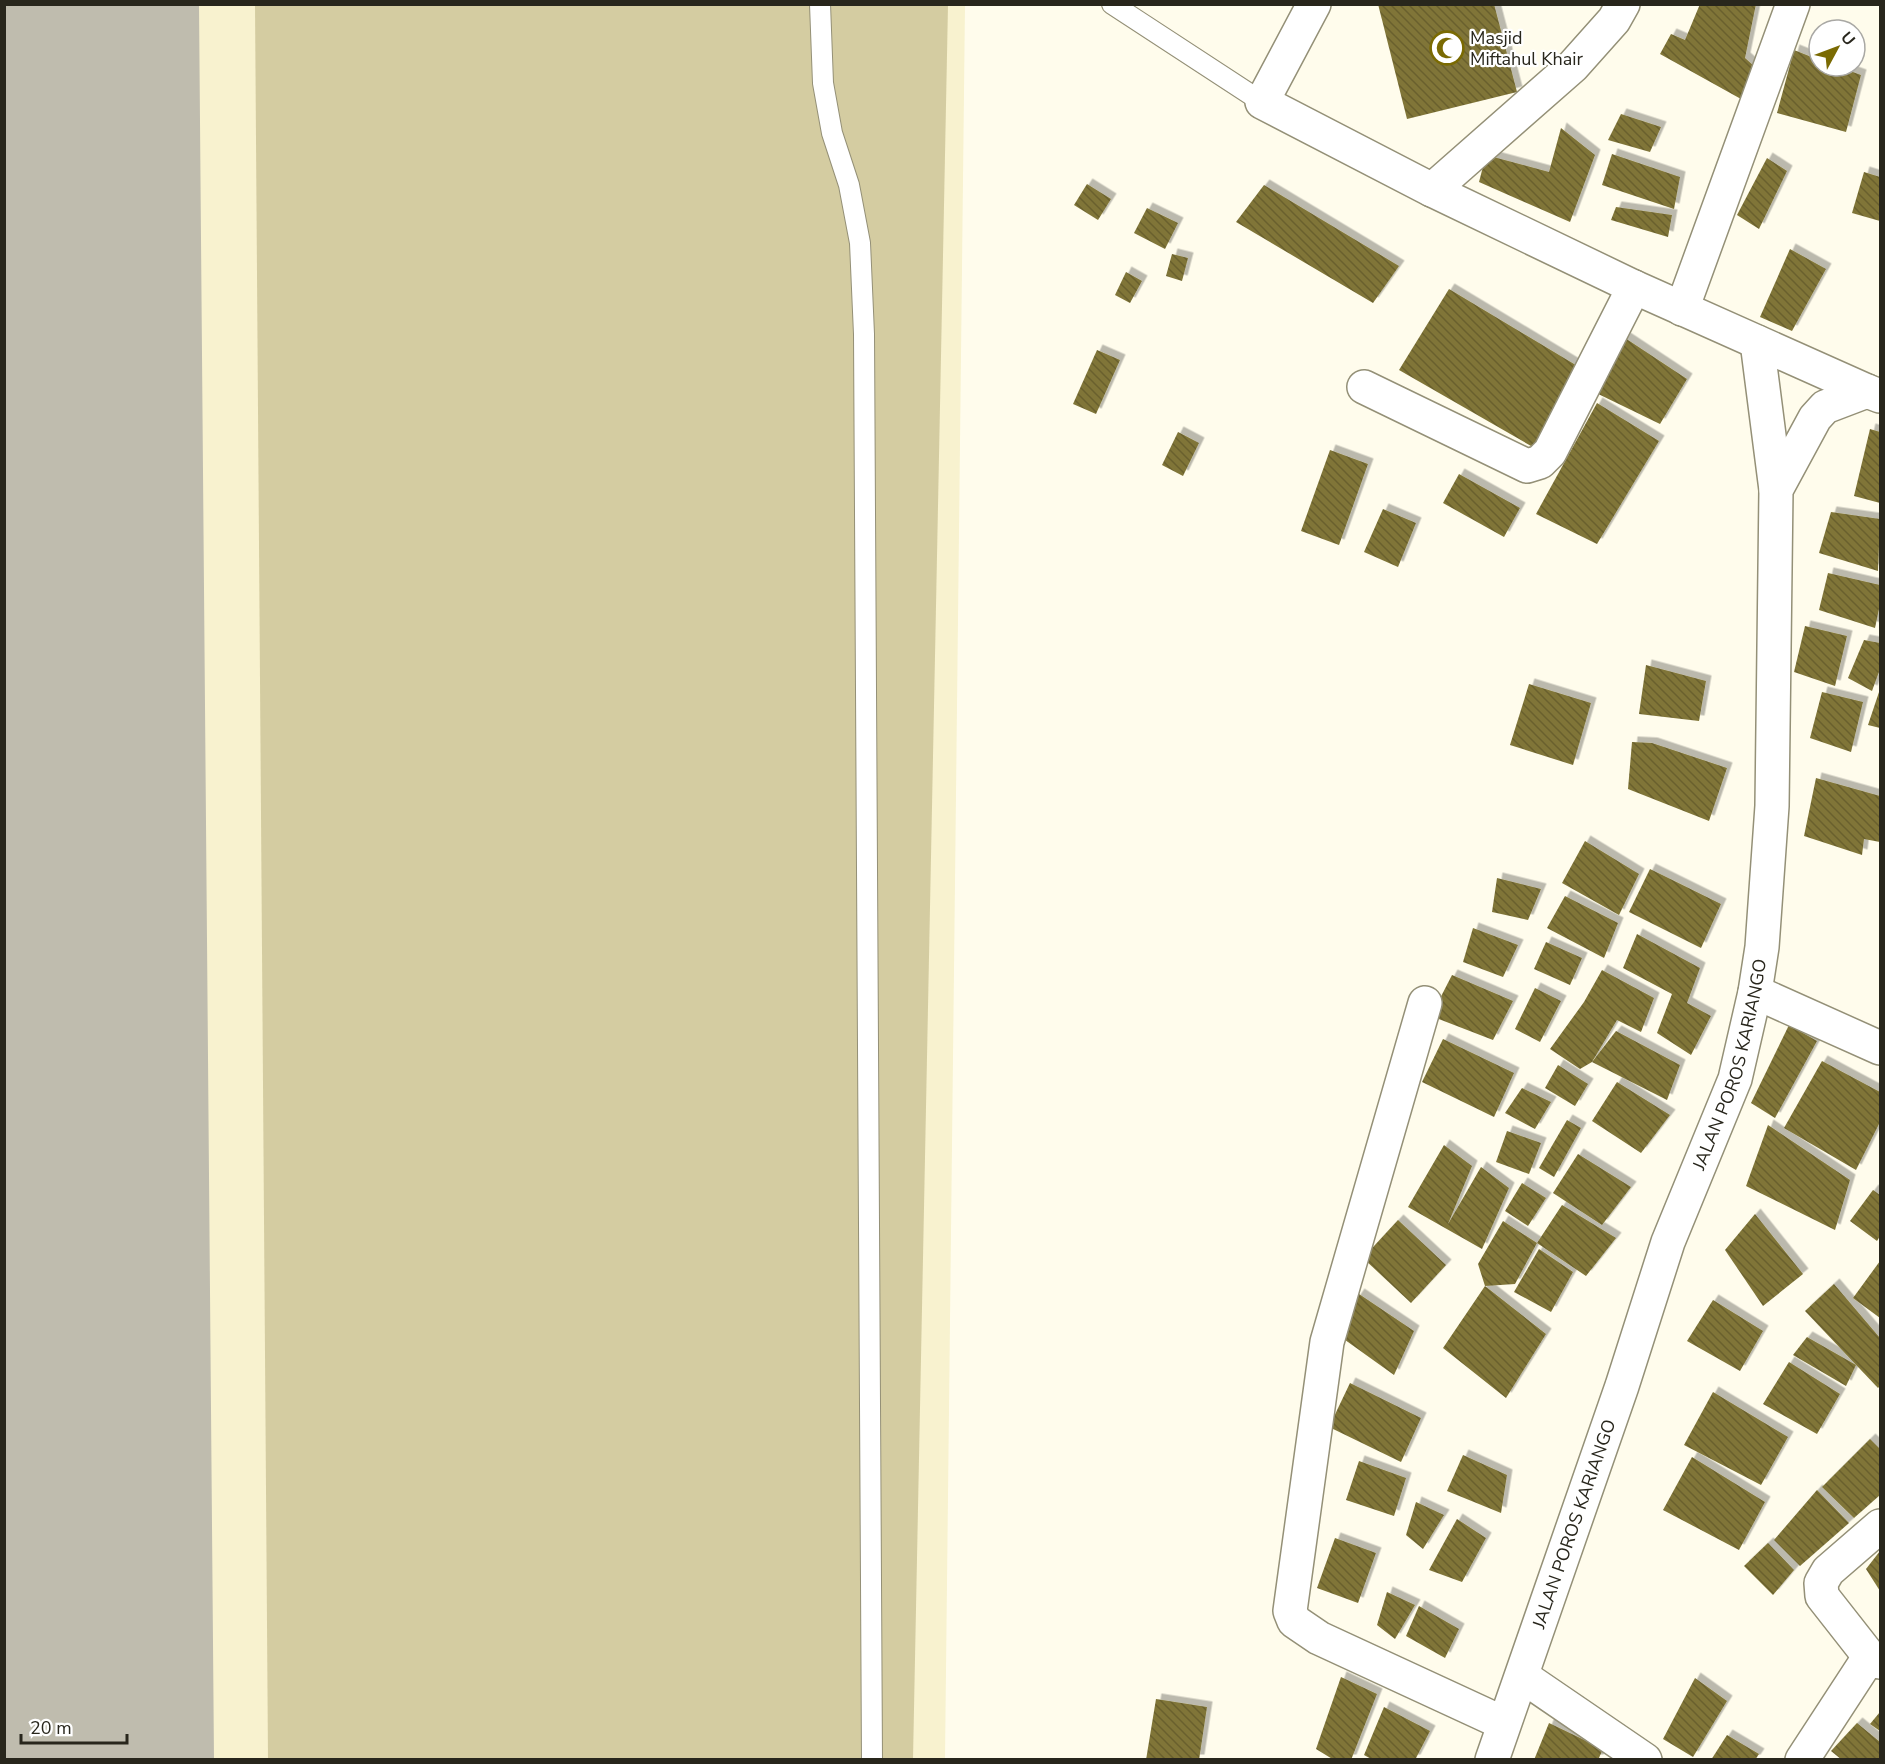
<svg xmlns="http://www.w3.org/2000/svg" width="1885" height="1764" font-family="'Nunito Sans',sans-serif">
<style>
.built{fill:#f8f2cf}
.grass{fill:#d4cca1}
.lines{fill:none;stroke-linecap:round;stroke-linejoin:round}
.taxiway{stroke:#bfbcae;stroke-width:96}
.runway{stroke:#bfbcae;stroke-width:238}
.building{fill:url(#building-back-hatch);filter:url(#shadow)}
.lane-casing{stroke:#949077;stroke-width:22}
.street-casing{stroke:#949077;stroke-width:36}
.secondary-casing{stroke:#949077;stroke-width:36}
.lane{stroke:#fff;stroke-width:20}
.street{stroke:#fff;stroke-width:33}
.secondary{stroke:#fff;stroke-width:33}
.labels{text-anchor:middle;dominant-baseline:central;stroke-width:4.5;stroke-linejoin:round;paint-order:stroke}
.poi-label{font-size:18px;fill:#28261c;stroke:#fff;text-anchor:start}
.street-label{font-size:18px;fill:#28261c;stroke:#fff}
</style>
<defs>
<pattern id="building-back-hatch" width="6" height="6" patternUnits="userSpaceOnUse" patternTransform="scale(1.5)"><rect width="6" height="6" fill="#807538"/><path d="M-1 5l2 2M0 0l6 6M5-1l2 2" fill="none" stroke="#69602e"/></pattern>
<filter id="shadow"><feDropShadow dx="5.5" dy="-5.5" stdDeviation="0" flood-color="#0004"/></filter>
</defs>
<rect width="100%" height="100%" fill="#fffcec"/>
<polygon class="built" points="5,5 965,5 945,1759 5,1760"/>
<polygon class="grass" points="255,5 948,5 913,1759 268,1759"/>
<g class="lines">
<g class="taxiway">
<polyline points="4,62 55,132 82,227"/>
<polyline points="4,1058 40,1033 88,987"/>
<polyline points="4,1255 52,1306 77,1349 92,1421"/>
</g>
<polyline class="runway" points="80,4 95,1760"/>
</g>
<g class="building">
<polygon points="1378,4 1494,4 1517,92 1407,119"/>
<polygon points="1700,4 1756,4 1745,58 1754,66 1741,99 1660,54 1671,34 1685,40"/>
<polygon points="1794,50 1819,60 1819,66 1836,66 1861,75 1846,132 1777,113"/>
<polygon points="1621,114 1661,127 1650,152 1608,140"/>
<polygon points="1561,128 1595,155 1570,222 1479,182 1486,155 1549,172"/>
<polygon points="1612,154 1680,177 1674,209 1602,185"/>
<polygon points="1767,158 1787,171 1759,229 1737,215"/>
<polygon points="1864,172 1880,177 1880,221 1852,213"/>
<polygon points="1087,184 1111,199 1098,220 1074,205"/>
<polygon points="1264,185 1399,266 1373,303 1236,222"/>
<polygon points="1616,207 1672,215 1668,237 1611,220"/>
<polygon points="1147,208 1178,223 1165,249 1134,233"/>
<polygon points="1790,249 1826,269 1792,331 1760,317"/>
<polygon points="1172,254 1188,258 1182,281 1166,276"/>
<polygon points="1126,272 1142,281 1130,303 1115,295"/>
<polygon points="1449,289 1584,370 1538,450 1399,370"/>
<polygon points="1625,338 1687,379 1660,424 1590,390"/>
<polygon points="1097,350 1120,360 1096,414 1073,404"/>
<polygon points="1597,403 1659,441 1597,544 1536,514"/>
<polygon points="1870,429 1880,432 1880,503 1854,496"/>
<polygon points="1178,432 1199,443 1183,476 1162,465"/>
<polygon points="1330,450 1368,464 1339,545 1301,531"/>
<polygon points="1459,474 1520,508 1504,537 1443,503"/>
<polygon points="1383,509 1416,523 1398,567 1364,552"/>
<polygon points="1831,512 1880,519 1878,571 1819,553"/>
<polygon points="1828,573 1880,585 1880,604 1875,628 1819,610"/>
<polygon points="1805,626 1847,636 1835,686 1794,672"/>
<polygon points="1864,640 1880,643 1880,669 1872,691 1848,678"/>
<polygon points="1646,665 1706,681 1699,721 1639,714"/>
<polygon points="1529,684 1591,703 1573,765 1510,745"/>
<polygon points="1880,689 1880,728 1868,725"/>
<polygon points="1822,692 1863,702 1851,752 1810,738"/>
<polygon points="1632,742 1652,743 1727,768 1709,821 1628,789"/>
<polygon points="1816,778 1880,796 1880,842 1864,839 1862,855 1804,836"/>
<polygon points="1585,841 1639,874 1619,915 1562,883"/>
<polygon points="1650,869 1721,904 1701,948 1629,912"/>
<polygon points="1497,878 1541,889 1528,920 1492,912"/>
<polygon points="1565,896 1618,923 1604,958 1547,928"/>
<polygon points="1473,928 1518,945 1503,977 1463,962"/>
<polygon points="1637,934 1700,968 1687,1003 1711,1016 1691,1055 1657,1033 1672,994 1623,968"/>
<polygon points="1546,942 1582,958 1570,985 1534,969"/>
<polygon points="1602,970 1654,998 1641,1032 1617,1020 1592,1062 1580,1069 1550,1049 1584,1002"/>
<polygon points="1452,975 1513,1001 1493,1040 1431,1016"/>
<polygon points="1535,988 1561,1001 1540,1042 1515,1029"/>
<polygon points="1789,1025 1817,1041 1775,1118 1751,1103"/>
<polygon points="1616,1031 1680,1065 1667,1100 1592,1062"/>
<polygon points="1443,1039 1514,1073 1494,1117 1422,1082"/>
<polygon points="1822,1061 1880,1092 1880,1122 1856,1170 1784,1128"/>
<polygon points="1558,1065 1588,1084 1575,1106 1545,1088"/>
<polygon points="1617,1082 1670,1115 1641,1153 1592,1121"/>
<polygon points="1522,1088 1551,1102 1535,1129 1505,1113"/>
<polygon points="1567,1120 1581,1128 1554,1177 1539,1168"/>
<polygon points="1768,1125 1850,1180 1835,1230 1746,1186"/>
<polygon points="1507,1131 1541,1143 1529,1174 1496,1162"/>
<polygon points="1444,1145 1472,1166 1448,1224 1481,1167 1509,1188 1482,1249 1408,1207"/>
<polygon points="1578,1154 1631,1187 1602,1225 1553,1193"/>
<polygon points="1522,1183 1546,1198 1528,1226 1505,1211"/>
<polygon points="1873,1190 1880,1195 1880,1236 1877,1241 1850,1221"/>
<polygon points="1562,1205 1616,1238 1586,1276 1537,1243 1515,1284 1485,1286 1546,1334 1506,1398 1443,1348 1485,1286 1478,1264 1503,1221 1537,1243"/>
<polygon points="1755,1214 1803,1274 1763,1306 1725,1250"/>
<polygon points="1398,1220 1446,1265 1411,1303 1363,1258"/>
<polygon points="1539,1249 1573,1272 1551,1312 1514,1292"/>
<polygon points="1880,1261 1880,1318 1853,1298"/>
<polygon points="1834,1284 1880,1338 1880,1386 1878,1388 1805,1311"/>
<polygon points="1359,1294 1414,1331 1394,1375 1334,1332"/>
<polygon points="1713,1300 1763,1331 1740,1371 1687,1341"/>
<polygon points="1807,1337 1856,1365 1846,1386 1793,1355"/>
<polygon points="1789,1362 1840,1394 1817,1434 1763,1404"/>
<polygon points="1350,1383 1421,1418 1401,1462 1329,1427"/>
<polygon points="1713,1392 1788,1437 1761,1485 1684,1445"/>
<polygon points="1870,1439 1880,1449 1880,1495 1854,1518 1822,1487"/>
<polygon points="1463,1455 1507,1475 1501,1513 1447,1491"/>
<polygon points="1692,1457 1765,1502 1739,1550 1663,1510"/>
<polygon points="1359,1461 1406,1478 1394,1516 1346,1500"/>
<polygon points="1817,1490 1849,1523 1800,1566 1774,1540"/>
<polygon points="1416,1502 1444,1515 1423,1549 1406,1535"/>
<polygon points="1457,1519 1486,1538 1462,1582 1429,1570"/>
<polygon points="1335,1538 1376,1553 1358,1603 1317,1588"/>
<polygon points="1768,1543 1794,1570 1773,1595 1744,1566"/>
<polygon points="1880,1551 1880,1591 1866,1569"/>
<polygon points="1387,1592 1415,1605 1395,1639 1377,1625"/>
<polygon points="1419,1606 1459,1629 1445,1658 1406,1636"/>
<polygon points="1341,1677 1377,1694 1351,1760 1334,1760 1316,1749"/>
<polygon points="1695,1678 1727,1701 1693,1757 1663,1739"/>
<polygon points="1156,1699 1207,1707 1199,1760 1146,1760"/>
<polygon points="1384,1707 1430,1731 1415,1760 1373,1760 1364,1755"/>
<polygon points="1880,1712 1880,1731 1870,1724"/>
<polygon points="1549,1723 1603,1749 1598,1760 1534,1760"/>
<polygon points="1857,1723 1880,1742 1880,1760 1842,1760 1831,1751"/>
<polygon points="1727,1735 1759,1754 1755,1760 1711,1760"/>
</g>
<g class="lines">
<g class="lane-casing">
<g id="lane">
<polyline points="820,4 823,83 832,133 849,185 860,243 864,334 872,1760"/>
<polyline points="1112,4 1262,102"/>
</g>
</g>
<g class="street-casing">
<g id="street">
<polyline points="1314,4 1262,102 1432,190 1634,287 1867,391"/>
<polyline points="1432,190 1573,66 1614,20 1623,4"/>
<polyline points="1682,309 1793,4"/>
<polyline points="1757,342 1776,490"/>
<polyline points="1364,387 1527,466 1540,462 1550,452 1634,287"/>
<polyline points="1755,992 1880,1048"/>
<polyline points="1425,1003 1327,1342 1290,1611 1294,1621 1319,1638 1503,1723"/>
<polyline points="1873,1661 1822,1596 1821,1583 1828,1571 1880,1526"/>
<polyline points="1522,1676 1645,1760"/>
<polyline points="1802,1760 1864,1665 1873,1661 1880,1662"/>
</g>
</g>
<g class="secondary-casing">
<g id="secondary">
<path id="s1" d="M1492 1760 1622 1386 1668 1242 1735 1079 1755 992 1762 947 1772 806 1776 490 1815 418 1825 407 1867 391 1880 396"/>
</g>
</g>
<use href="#lane" class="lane"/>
<use href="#street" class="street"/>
<use href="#secondary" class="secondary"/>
</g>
<defs>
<g id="mosque-ring" transform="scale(1.725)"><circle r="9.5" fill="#fff" stroke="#7a6a02" stroke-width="1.5"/><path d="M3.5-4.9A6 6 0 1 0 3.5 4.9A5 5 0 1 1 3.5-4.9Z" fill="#7a6a02"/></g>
</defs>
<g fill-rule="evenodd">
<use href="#mosque-ring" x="1447" y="48"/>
</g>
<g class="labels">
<g class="poi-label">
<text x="1470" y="38">Masjid<tspan x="1470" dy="21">Miftahul Khair</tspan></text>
</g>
<g class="street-label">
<text stroke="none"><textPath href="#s1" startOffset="736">JALAN POROS KARIANGO</textPath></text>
<text stroke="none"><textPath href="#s1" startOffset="250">JALAN POROS KARIANGO</textPath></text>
</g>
</g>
<rect width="1885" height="1764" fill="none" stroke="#28261c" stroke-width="12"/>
<g transform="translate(1837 48) rotate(49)"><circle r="28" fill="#ffffff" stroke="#a9a8a4" stroke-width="1.5"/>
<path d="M0-4.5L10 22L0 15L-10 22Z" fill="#7a6a02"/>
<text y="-9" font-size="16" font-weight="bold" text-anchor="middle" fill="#28261c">U</text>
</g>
<path d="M21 1734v9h106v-9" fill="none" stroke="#28261c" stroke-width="3"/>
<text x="30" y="1734" font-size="18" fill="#28261c" stroke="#ffffff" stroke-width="4.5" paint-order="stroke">20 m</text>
</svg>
